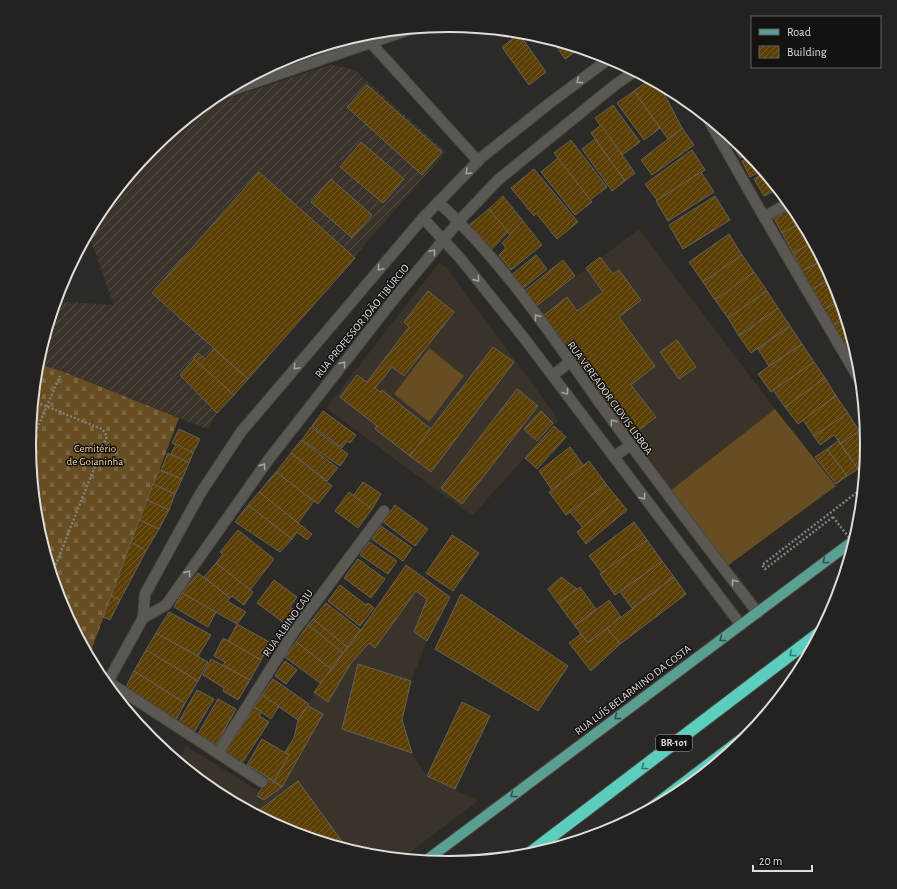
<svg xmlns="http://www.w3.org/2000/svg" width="897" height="889" font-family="'Alegreya Sans',sans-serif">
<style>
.built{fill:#39332a}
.industrial{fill:url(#industrial-furrows)}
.cemetery{fill:url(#cemetery-stones)}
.pitch{fill:#664d22}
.building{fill:url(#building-hatch);stroke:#63615c}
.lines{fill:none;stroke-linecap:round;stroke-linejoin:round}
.minor-casing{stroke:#494744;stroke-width:12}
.major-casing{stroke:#494744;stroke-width:12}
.highway-casing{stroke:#494744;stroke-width:14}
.path{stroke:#817f7c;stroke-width:2.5;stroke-dasharray:2 2;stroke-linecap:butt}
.minor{stroke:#5b5854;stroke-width:10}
.major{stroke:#5b9f93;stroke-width:10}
.highway{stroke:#5bcebd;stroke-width:12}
.path-bridge{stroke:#817f7c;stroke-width:2.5;stroke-dasharray:2 2;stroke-linecap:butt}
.oneway{stroke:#a4a19e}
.oneway2{stroke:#33514c}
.oneway3{stroke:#3b7970}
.labels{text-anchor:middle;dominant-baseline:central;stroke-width:3;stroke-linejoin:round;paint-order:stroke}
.shield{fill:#131211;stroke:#a2a09e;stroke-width:1}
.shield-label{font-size:10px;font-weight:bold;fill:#dfdddb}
.street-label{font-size:11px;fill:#dfdddb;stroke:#131211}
.park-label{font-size:11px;fill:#f8d397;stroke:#131211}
.rim{fill:none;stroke:#dfdddb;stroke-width:2}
</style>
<defs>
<pattern id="industrial-furrows" width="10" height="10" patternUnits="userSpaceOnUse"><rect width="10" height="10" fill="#39332a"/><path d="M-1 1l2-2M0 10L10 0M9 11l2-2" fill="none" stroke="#555048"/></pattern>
<pattern id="cemetery-stones" width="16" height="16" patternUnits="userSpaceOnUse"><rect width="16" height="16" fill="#664d22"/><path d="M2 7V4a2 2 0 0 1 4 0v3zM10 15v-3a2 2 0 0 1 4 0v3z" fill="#7b6642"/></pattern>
<pattern id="building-hatch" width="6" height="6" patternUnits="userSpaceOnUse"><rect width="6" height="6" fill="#5c3f05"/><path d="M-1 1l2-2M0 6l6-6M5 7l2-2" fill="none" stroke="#735a29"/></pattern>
</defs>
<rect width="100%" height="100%" fill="#2c2a26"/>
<g class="built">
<polygon points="639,229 775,409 670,491 535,307"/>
<polygon points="438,264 441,264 447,268 559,420 472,516 326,408"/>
<polygon points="406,565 450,597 427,641 411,681 402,720 412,753 427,776 478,801 401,859 366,856 288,832 215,793 178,762 186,746 260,792 268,778 274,781 289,755 285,752 294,738 298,720 309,704 314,692 361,630"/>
</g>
<polygon class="industrial" points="330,65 349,68 357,72 446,152 217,413 207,429 59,370 37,364 56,301 114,305 88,232 100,211 152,148 202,107"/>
<polygon class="cemetery" points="37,364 59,370 179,418 89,656 61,605 37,526 29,444"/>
<g class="pitch">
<polygon points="429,348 464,376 429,422 394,394"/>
<polygon points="775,409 836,486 726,567 670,491"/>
</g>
<g class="building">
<polygon points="519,34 546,72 529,85 502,47"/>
<polygon points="552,40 581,48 565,59"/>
<polygon points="650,79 659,84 682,128 668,139 634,91"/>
<polygon points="367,85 442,152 422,175 347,107"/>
<polygon points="634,91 660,128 644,140 617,103"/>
<polygon points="613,105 640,142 622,155 595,118"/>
<polygon points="601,125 635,173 625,181 591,133"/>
<polygon points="682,128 694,145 652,175 641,160"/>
<polygon points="595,139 625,181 612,191 582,149"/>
<polygon points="571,140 607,187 590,200 554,153"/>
<polygon points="736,140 745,148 750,153 740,158 731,142"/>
<polygon points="361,142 404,179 383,203 340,167"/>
<polygon points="692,150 705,170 657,200 645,184"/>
<polygon points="752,156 763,170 750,177 742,161"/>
<polygon points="558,158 592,202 575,215 541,172"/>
<polygon points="534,169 578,222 557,239 536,213 534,216 511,188"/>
<polygon points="259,172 355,258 248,379 152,293"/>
<polygon points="701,172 714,192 668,221 656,201"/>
<polygon points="765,172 778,189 764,196 754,179"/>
<polygon points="331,179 372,215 352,238 311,202"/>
<polygon points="503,196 523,221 510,235 489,209"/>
<polygon points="715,196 730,220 683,249 669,225"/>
<polygon points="794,207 803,222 782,233 774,218"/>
<polygon points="489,209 508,232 490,251 468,226"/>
<polygon points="523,221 542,245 511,270 499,255 506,248 502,243"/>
<polygon points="803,222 814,242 793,253 782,233"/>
<polygon points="729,234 742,255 703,282 689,262"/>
<polygon points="814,242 823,260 802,271 793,253"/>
<polygon points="536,255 547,269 521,290 510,276"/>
<polygon points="742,255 754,272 715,300 703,282"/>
<polygon points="600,257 613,274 619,270 641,300 619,317 655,366 631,385 656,417 630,437 542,317 567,297 577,311 603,292 586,268"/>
<polygon points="563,260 575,276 535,307 523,292"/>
<polygon points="823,260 833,278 812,289 802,271"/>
<polygon points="754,272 767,291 728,318 715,300"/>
<polygon points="833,278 841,300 823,310 812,289"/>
<polygon points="428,291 454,312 404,376 392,367 375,388 380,392 382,390 431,429 410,456 375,429 377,426 340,397 357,375 367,382 409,327 404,322"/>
<polygon points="767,291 778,308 739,336 728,318"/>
<polygon points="841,300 846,318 832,326 823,310"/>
<polygon points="778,308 790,326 751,353 739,336"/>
<polygon points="846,318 853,340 844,345 832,326"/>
<polygon points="790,326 802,344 769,366 758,349"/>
<polygon points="677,340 696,367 679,379 660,352"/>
<polygon points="853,340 857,354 852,359 844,345"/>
<polygon points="802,344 814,362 771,392 758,374"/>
<polygon points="493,347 514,362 431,472 410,456"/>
<polygon points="214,349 248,379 234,395 193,359 198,353 205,359"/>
<polygon points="194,359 234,395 217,413 180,375"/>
<polygon points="814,362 825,378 785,407 773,390"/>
<polygon points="825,378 836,396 798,424 785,407"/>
<polygon points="517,389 538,406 462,504 441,488"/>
<polygon points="836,396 848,413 814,436 803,420"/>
<polygon points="323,411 356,435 350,443 347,441 342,448 312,426"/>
<polygon points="541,411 553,423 537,441 524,429"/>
<polygon points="848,413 859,431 841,444 834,435 820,445 814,436"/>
<polygon points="554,426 566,437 537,469 525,458"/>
<polygon points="311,427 348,454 340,466 302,440"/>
<polygon points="179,429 200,439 193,453 172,443"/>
<polygon points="857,432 868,447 866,462 858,469 841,444"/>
<polygon points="301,440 338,468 327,481 291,453"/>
<polygon points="838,441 858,469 847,476 827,449"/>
<polygon points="176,444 193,453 189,463 171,454"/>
<polygon points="570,447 583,465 552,490 539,471"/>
<polygon points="827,449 847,476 836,484 815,457"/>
<polygon points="168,453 189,463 182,479 161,470"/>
<polygon points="291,453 332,486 318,504 276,472"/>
<polygon points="589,461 606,484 566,515 549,492"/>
<polygon points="159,470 182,479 175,494 153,484"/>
<polygon points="276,472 314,501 298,523 259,492"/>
<polygon points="363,482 381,494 372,509 353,496"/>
<polygon points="153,484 175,494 169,510 147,500"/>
<polygon points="606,484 618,499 583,528 570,512"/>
<polygon points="259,492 312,534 307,540 297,532 292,539 248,505"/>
<polygon points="349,492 372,509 358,528 335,511"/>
<polygon points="618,499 627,510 586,544 577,532"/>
<polygon points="147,500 169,510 159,529 139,520"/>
<polygon points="248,505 292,539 280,552 235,522"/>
<polygon points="395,505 428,529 415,546 383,522"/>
<polygon points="139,520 159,529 146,551 131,542"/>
<polygon points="634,522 647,540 602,573 589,556"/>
<polygon points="381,526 412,548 403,561 372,539"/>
<polygon points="238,530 274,559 250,590 216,563 223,554 220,552"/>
<polygon points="452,535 479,553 453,591 426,573"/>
<polygon points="647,540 662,561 615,595 600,574"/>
<polygon points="131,542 146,551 120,600 111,596"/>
<polygon points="369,542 397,561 388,574 360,555"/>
<polygon points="358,559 385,579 371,598 344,578"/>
<polygon points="662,561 674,577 632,608 620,592"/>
<polygon points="216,563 253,592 244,605 232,596 230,598 204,577"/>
<polygon points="406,565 450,597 427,641 414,632 427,599 416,591 375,648 369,643 351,663 328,702 314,692 361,630"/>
<polygon points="198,573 230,598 227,601 246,612 237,624 182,593"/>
<polygon points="561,577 577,589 558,603 548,589"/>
<polygon points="674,577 686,594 620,644 607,628"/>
<polygon points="274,580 297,597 290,607 294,610 284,623 257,603"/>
<polygon points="340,585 366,605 368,603 374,608 360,626 328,601"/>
<polygon points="580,587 596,609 575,626 558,603"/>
<polygon points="182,593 216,612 208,627 174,607"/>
<polygon points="461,594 568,666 538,711 435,649"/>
<polygon points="111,596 120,600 110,620 103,617"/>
<polygon points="609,600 621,617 588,643 575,626"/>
<polygon points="326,603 361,630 347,647 313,619"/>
<polygon points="169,612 211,635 198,656 156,633"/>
<polygon points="313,619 347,647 343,653 308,625"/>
<polygon points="237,624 271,643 261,660 228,641"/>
<polygon points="308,625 343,653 331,669 296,642"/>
<polygon points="607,628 620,644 591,671 569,643 581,634 588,643"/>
<polygon points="156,633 208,662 198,681 146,650"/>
<polygon points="223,638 261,660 250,680 223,665 225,662 214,656"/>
<polygon points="296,642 331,669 320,683 285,657"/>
<polygon points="146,650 198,681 185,703 134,671"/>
<polygon points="211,659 250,680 238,700 223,691 224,688 203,675"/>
<polygon points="285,661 297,670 286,684 275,676"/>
<polygon points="358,664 411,681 402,720 412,753 342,729"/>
<polygon points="134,671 185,703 175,722 125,689"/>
<polygon points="273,679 309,704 298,720 262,695"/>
<polygon points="197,690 214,699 194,732 178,723"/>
<polygon points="262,695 279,706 271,719 254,707"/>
<polygon points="218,699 236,709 216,745 198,734"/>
<polygon points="462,702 490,716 455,789 427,776"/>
<polygon points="308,706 323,714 282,787 274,781 289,755 285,752 294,738 298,720"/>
<polygon points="254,707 262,712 259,716 269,722 242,763 225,752"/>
<polygon points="262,739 289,755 274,781 247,765"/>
<polygon points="268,778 282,787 264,800 257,796"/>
<polygon points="298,781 349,851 288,832 254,814"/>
</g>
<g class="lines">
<g class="minor-casing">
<g id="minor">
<polyline points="368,33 371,43 478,161"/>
<polyline points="215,96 411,29"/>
<polyline points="707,117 764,217 862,384"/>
<path d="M438 202C501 259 550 333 599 402 651 473 704 543 758 613"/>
<polyline points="764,217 790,202"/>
<polyline points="423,218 460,258 524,338 741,625"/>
<polyline points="553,375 570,362"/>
<polyline points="614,457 630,445"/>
<polyline points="143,618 166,605 269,459 394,299 459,221 499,179 615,85 635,71"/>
<polyline points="100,678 107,681 262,782"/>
<polyline points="106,685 143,618 145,594 200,494 241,432 423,218 482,157 546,106 610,58"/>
<polyline points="218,753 293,633 384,511"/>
</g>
</g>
<g class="major-casing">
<polyline id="major" points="424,862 857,538"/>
</g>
<g class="highway-casing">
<g id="highway">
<polyline points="644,814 753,731"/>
<polyline points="526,856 823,630"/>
</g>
</g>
<g class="path">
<polyline points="35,380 39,370"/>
<polyline points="33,401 102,429 107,436 52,574"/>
<polyline points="29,447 60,376"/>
<polyline points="833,517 765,569 762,565 864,487"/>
</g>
<use href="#minor" class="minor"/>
<use href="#major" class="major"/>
<use href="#highway" class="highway"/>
<polyline class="path-bridge" points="833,517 854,544"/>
</g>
<defs><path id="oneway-chevron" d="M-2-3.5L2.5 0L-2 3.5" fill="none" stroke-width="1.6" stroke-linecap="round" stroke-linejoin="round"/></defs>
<g class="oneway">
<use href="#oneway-chevron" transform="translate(579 81) rotate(143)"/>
<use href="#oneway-chevron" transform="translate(468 172) rotate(134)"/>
<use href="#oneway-chevron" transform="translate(433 252) rotate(-50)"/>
<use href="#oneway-chevron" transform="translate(380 268) rotate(131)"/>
<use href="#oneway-chevron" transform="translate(477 279) rotate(51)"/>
<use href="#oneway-chevron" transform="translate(537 317) rotate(-127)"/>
<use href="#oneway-chevron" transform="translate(343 364) rotate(-52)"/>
<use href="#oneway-chevron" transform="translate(296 367) rotate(131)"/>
<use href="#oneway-chevron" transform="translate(566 392) rotate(53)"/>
<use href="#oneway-chevron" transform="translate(613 422) rotate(-126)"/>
<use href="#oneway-chevron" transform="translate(263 466) rotate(-55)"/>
<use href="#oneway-chevron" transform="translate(643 497) rotate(53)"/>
<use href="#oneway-chevron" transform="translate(188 573) rotate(-55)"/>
<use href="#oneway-chevron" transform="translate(734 582) rotate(-128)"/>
</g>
<g class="oneway2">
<use href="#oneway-chevron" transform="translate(825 561) rotate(143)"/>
<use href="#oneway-chevron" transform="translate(722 639) rotate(143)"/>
<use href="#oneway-chevron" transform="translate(617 717) rotate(143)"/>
<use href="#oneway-chevron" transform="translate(513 795) rotate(143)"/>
</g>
<g class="oneway3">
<use href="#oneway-chevron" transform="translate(792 654) rotate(143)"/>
<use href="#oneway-chevron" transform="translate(644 767) rotate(143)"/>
</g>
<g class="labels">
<rect class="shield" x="656" y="735" width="36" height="16" rx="3"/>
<g class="shield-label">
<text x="674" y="743">BR-101</text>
</g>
<g class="street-label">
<text transform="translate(362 321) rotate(-51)">RUA PROFESSOR JOÃO TIBÚRCIO</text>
<text transform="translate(610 398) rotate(54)">RUA VEREADOR CLOVIS LISBOA</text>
<text transform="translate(288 623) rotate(-55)">RUA ALBINO CAJU</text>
<text transform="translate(633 690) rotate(-37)">RUA LUÍS BELARMINO DA COSTA</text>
</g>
<g class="park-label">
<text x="95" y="448">Cemitério<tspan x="95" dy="13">de Goianinha</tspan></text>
</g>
</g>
<path d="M0 0H897V889H0ZM36 444a412 412 0 1 1 824 0a412 412 0 1 1-824 0Z" fill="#232221" fill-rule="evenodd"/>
<path class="rim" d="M36 444a412 412 0 1 1 824 0a412 412 0 1 1-824 0Z"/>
<rect x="751" y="16" width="130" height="52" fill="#131211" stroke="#656362"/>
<rect x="759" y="29" width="20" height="6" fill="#5b9f93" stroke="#656362"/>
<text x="787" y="36" font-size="12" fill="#dfdddb">Road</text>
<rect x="759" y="46" width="20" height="12" fill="url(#building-hatch)" stroke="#656362"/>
<text x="787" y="56" font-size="12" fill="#dfdddb">Building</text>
<path d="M753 865v6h59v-6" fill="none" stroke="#dfdddb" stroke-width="2"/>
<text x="759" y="865" font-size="12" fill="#dfdddb" stroke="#131211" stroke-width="3" paint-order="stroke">20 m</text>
</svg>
